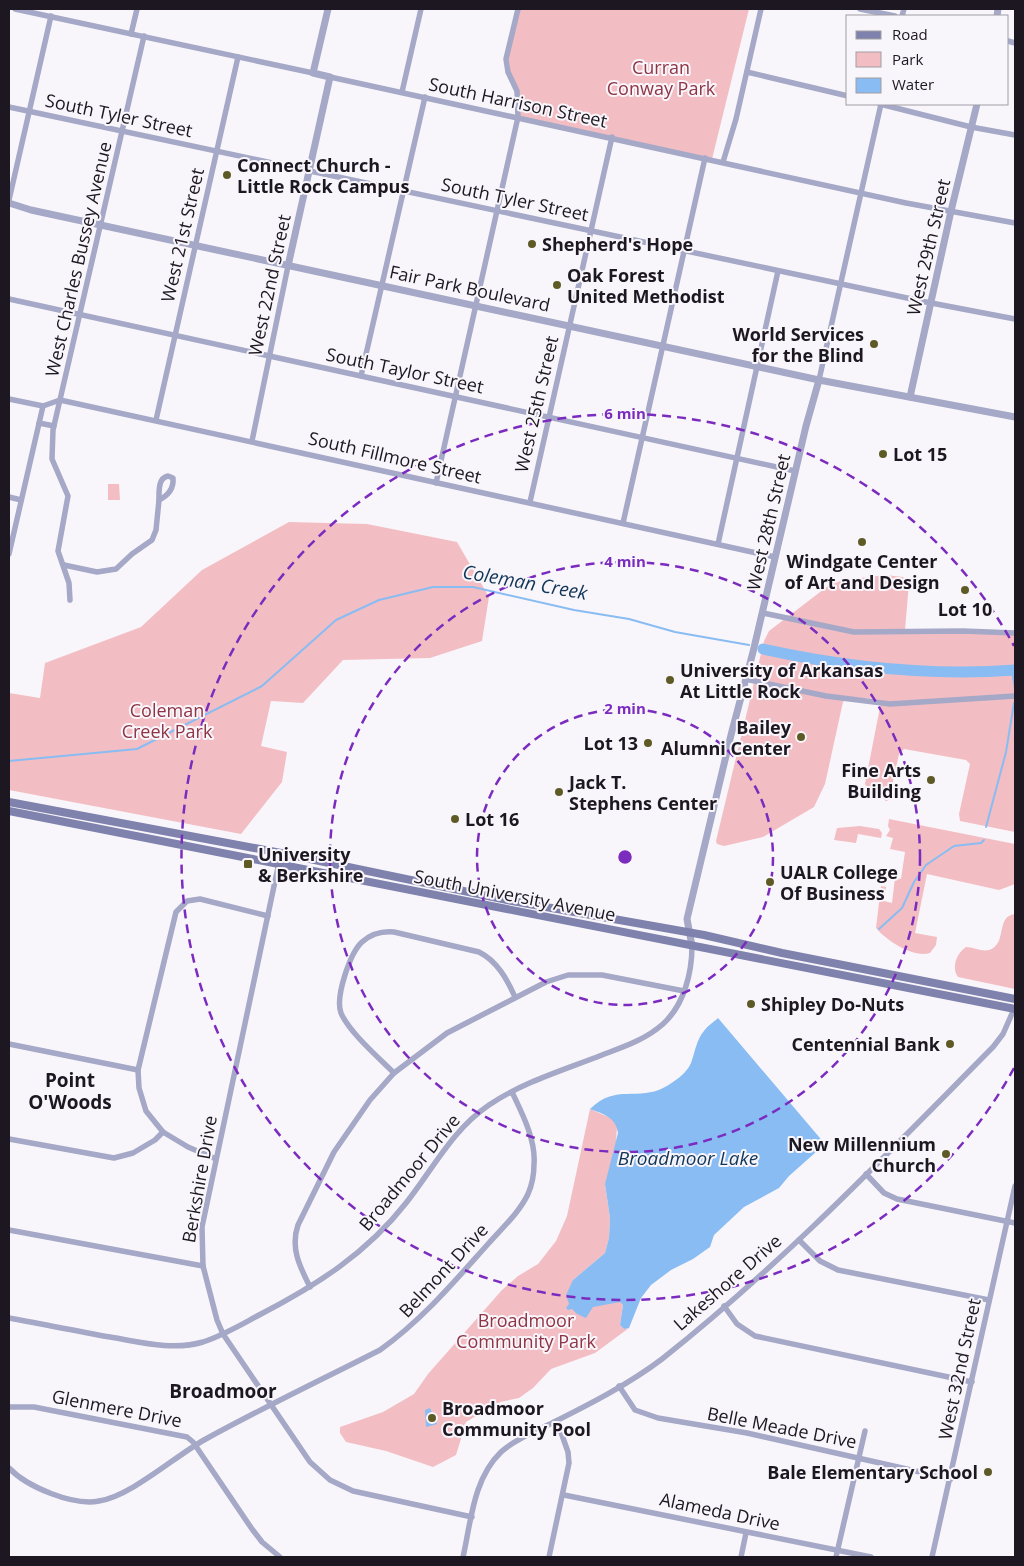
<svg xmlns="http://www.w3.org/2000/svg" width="1024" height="1566" font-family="'Open Sans',sans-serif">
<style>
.green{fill:#f2bec3}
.water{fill:#89bcf2}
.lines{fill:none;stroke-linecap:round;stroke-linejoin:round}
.stream{stroke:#89bcf2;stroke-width:2}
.river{stroke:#89bcf2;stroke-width:11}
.minor{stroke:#a5a8c6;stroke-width:5.5}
.tertiary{stroke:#a5a8c6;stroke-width:7}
.secondary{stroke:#7f82ac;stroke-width:8}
.ring{fill:none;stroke:#7b2cbf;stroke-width:2.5;stroke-dasharray:9 6}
.poi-dot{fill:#5e5a26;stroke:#f9f6fb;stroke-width:2}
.labels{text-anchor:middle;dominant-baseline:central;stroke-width:4;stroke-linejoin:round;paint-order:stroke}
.park-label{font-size:18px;fill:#8f3444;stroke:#f9f6fb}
.street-label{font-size:18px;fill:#1d1721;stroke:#f9f6fb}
.poi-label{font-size:18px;font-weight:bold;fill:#1d1721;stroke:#f9f6fb;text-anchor:start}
.water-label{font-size:19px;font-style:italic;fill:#113658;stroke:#f9f6fb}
.neighbourhood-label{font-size:19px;font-weight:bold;fill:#1d1721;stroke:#f9f6fb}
.centre{fill:#7b2cbf;stroke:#f9f6fb;stroke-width:2.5}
.ring-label{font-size:15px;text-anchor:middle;font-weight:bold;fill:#7b2cbf;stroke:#f9f6fb;stroke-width:4;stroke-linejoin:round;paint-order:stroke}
</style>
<rect width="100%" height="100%" fill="#f9f6fb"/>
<g class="green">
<polygon points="518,9 749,9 712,159 518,117 519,102 511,78 508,51"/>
<polygon points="108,484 119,484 120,500 108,500"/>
<polygon points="289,522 367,524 457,542 489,597 482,641 430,658 343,660 303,703 271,701 261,746 287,752 282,782 241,834 9,790 9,693 40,698 45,663 141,627 202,570"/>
<polygon points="886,575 903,577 909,583 905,630 1015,635 1015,832 960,821 959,814 970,764 966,760 904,749 899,754 889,800 886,801 867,787 865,784 881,702 876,699 848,697 843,702 825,784 814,807 763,837 724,846 717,844 716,841 764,641 769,631 828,586 843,580"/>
<path d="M889 819 1015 844V884L999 890 927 874 915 933 937 937 936 945 930 953C913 958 887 941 876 928L881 886 886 887 884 901 892 903 895 878 901 879 905 852 890 849 893 838 886 836 890 830 888 826Z"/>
<polygon points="860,826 879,829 882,833 881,838 858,834 856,843 834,840 837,828"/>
<path d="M1015 914V989L958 977C951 967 957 953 966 947 973 947 982 952 989 950 1008 944 995 916 1015 914Z"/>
<polygon points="590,1109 613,1119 617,1126 615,1158 605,1184 610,1218 609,1238 605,1253 573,1280 572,1308 620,1301 623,1305 620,1325 624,1329 629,1328 595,1353 551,1369 533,1388 519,1398 500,1402 466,1422 456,1455 433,1467 386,1451 346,1442 340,1433 340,1427 383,1412 414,1394 428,1374 502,1290 518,1276 538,1264 556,1241 567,1216"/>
</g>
<g class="water">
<path d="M718 1018 825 1144 789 1176 779 1188 744 1207 714 1235 710 1247 693 1259 671 1270 651 1285 641 1298 629 1328 624 1329 620 1325 623 1305 620 1302 593 1307 586 1318 577 1314 572 1309 568 1310 566 1308 569 1304 566 1295 573 1280 605 1253 609 1238 610 1218 605 1184 618 1133C616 1117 603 1114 590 1109 616 1083 638 1102 665 1087 674 1082 687 1073 691 1063 695 1053 696 1040 704 1031 707 1026 714 1022 718 1018Z"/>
<polygon points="430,1408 437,1424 426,1427 425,1410"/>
</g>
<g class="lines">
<g class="stream">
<polyline points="1012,670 1015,689"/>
<polyline points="9,761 137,749 262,686 336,620 379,600 433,587 473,587 574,610 629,619 675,632 749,645"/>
<polyline points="986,827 1006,752 1014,703"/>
<polyline points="879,929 902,908 914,882 926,865 954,846 981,843 984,840"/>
</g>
<path class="river" d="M763 649C845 667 931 676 1015 670"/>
<g class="minor">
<polyline points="15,9 313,73"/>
<polyline points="860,9 895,16"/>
<polyline points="902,16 904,9"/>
<polyline points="131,34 137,9"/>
<polyline points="1008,41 1015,43"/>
<polyline points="747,72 848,96"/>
<polyline points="330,77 906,203 1015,223"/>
<polyline points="402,92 421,9"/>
<polyline points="880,104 971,127 1015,135"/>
<polyline points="9,107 926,302 1015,319"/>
<polyline points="723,162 736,119 761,9"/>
<polyline points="9,200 51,16"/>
<polyline points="9,299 795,471"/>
<polyline points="361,376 425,97"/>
<polyline points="819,380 881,104"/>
<polyline points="9,399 43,406 60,400 775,557"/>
<polyline points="156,420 238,57"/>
<polyline points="39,423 54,426"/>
<polyline points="252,441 288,266"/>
<path d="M168 476 173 478C174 489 167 496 159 500 159 491 158 478 168 476Z"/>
<polyline points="436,483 518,117 517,91 508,72 506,59 518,9"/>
<polyline points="9,497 21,500"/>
<polyline points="530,502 612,137"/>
<polyline points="623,523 705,158"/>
<polyline points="718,544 778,271"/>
<polyline points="9,554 43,406"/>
<polyline points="64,565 97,572 116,569 132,554 152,540 156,530 159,500"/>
<polyline points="70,600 69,583 58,551 68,496 52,459 53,430 144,36"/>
<polyline points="763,613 854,632 963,631 1015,633"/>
<polyline points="745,679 826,696 890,704 1015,696"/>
<polyline points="281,853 202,1227 203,1266 217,1320 223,1334 310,1462 330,1480 353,1491 472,1517"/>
<polyline points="9,1044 138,1070"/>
<path d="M394 1073C379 1058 349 1032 341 1013 335 997 350 953 362 942 371 934 382 931 394 932L479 952C497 961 507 979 515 997"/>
<polyline points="9,1139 114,1158 133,1153 155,1140 163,1132"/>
<polyline points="216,1159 188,1147 163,1132 146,1111 139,1088 138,1070 176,912 187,901 200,899 268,916"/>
<polyline points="866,1174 884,1193 897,1199 1015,1223"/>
<polyline points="9,1230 203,1266"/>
<polyline points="799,1240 820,1261 838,1270 989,1300"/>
<path d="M310 1287C300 1267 290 1248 298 1225L334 1152 370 1100 394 1073 447 1033 546 982 568 975H602L684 991"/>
<polyline points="724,1306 737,1324 755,1336 972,1382"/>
<path d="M9 1318C42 1324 76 1331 110 1337 140 1342 173 1351 203 1342 224 1335 242 1324 261 1314 317 1285 367 1253 406 1203 433 1169 452 1130 489 1105 523 1082 564 1070 602 1055 623 1047 645 1040 663 1024 684 1005 692 973 692 946"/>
<polyline points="619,1386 635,1410 658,1418 747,1433 951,1479"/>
<polyline points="9,1407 34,1407 187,1437 193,1442 252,1529 262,1542 280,1557"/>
<path d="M9 1468C27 1487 73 1506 99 1501 131 1496 174 1457 204 1440 262 1408 321 1380 380 1350 422 1320 454 1282 488 1244 502 1228 519 1213 528 1194 532 1185 534 1174 534 1164 536 1140 522 1113 512 1092"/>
<polyline points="564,1495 871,1557"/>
<path d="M463 1557C471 1522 473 1479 501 1452 515 1439 537 1431 554 1422 590 1404 629 1384 662 1359 781 1265 887 1154 993 1047L1003 1034 1014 1009"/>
<polyline points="549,1557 569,1463 568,1452 557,1421"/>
<polyline points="741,1557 746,1533"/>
<polyline points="836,1557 865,1431"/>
<polyline points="932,1557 1015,1186"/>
</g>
<g class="tertiary">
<polyline points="997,16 998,9"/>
<polyline points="9,203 31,210 819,380 1015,417"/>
<polyline points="288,266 330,77 313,73 328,9"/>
<polyline points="910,397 951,211 977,104"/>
<polyline points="692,946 687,919 731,735 753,652 806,426 819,380"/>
</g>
<g class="secondary">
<polyline points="9,802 281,853 512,901 704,935 782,953 1015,999"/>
<polyline points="9,811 1015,1009"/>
</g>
</g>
<g class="ring">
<circle cx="625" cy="857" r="148"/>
<circle cx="625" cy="857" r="295"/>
<path d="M1014 1068A443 443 0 1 1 1014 646"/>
</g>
<g class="poi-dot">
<circle cx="227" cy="175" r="5"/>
<circle cx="532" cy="244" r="5"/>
<circle cx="557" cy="285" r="5"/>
<circle cx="874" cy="344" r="5"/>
<circle cx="883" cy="454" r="5"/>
<circle cx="862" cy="542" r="5"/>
<circle cx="965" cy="590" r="5"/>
<circle cx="670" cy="680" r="5"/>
<circle cx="801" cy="737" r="5"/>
<circle cx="648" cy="743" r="5"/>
<circle cx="931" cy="780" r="5"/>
<circle cx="559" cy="792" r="5"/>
<circle cx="455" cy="819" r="5"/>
<rect x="243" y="859" width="10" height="10" rx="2.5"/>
<circle cx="770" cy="882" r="5"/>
<circle cx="751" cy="1004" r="5"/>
<circle cx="950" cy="1044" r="5"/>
<circle cx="946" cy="1154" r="5"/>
<circle cx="432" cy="1418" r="5"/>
<circle cx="988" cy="1472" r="5"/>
</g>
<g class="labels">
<g class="park-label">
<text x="661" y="67">Curran<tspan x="661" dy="21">Conway Park</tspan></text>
<text x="167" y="710">Coleman<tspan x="167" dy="21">Creek Park</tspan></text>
<text x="526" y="1320">Broadmoor<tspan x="526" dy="21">Community Park</tspan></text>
</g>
<g class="street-label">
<text transform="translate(518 102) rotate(12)">South Harrison Street</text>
<text transform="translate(119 115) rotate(12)">South Tyler Street</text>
<text transform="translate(515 199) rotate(12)">South Tyler Street</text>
<text transform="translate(182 235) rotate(-77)">West 21st Street</text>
<text transform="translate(928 247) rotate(-77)">West 29th Street</text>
<text transform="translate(78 259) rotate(-77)">West Charles Bussey Avenue</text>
<text transform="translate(269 285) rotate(-78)">West 22nd Street</text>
<text transform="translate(470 288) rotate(12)">Fair Park Boulevard</text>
<text transform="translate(405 370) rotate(12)">South Taylor Street</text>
<text transform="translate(536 404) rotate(-77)">West 25th Street</text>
<text transform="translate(395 457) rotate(13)">South Fillmore Street</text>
<text transform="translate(768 522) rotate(-77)">West 28th Street</text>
<text transform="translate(515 895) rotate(11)">South University Avenue</text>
<text transform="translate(409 1172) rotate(-50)">Broadmoor Drive</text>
<text transform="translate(199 1179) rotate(-80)">Berkshire Drive</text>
<text transform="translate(443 1270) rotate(-47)">Belmont Drive</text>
<text transform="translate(727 1282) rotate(-41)">Lakeshore Drive</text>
<text transform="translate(959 1369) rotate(-78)">West 32nd Street</text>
<text transform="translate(117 1408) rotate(11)">Glenmere Drive</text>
<text transform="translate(782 1427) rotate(11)">Belle Meade Drive</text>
<text transform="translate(720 1511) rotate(12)">Alameda Drive</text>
</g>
<g class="poi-label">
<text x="237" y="165">Connect Church -<tspan x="237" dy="21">Little Rock Campus</tspan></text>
<text x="542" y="244">Shepherd's Hope</text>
<text x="567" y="275">Oak Forest<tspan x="567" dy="21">United Methodist</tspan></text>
<text x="864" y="334" text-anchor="end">World Services<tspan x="864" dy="21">for the Blind</tspan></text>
<text x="893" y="454">Lot 15</text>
<text x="862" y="561" text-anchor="middle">Windgate Center<tspan x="862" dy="21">of Art and Design</tspan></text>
<text x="965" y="609" text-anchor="middle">Lot 10</text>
<text x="680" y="670">University of Arkansas<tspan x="680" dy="21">At Little Rock</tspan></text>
<text x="791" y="727" text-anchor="end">Bailey<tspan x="791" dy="21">Alumni Center</tspan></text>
<text x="638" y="743" text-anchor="end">Lot 13</text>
<text x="921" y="770" text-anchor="end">Fine Arts<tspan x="921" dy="21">Building</tspan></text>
<text x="569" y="782">Jack T.<tspan x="569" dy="21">Stephens Center</tspan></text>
<text x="465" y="819">Lot 16</text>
<text x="258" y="854">University<tspan x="258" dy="21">&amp; Berkshire</tspan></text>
<text x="780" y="872">UALR College<tspan x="780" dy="21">Of Business</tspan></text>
<text x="761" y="1004">Shipley Do-Nuts</text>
<text x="940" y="1044" text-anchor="end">Centennial Bank</text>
<text x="936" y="1144" text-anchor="end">New Millennium<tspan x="936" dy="21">Church</tspan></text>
<text x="442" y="1408">Broadmoor<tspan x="442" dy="21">Community Pool</tspan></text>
<text x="978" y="1472" text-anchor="end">Bale Elementary School</text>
</g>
<g class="water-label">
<text transform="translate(525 582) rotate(10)">Coleman Creek</text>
<text x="688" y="1158">Broadmoor Lake</text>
</g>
<g class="neighbourhood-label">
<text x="70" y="1080">Point<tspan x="70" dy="22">O'Woods</tspan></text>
<text x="223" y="1391">Broadmoor</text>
</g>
</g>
<circle cx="625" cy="857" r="8" class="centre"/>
<g class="ring-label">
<text x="625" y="419">6 min</text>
<text x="625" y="567">4 min</text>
<text x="625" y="714">2 min</text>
</g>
<rect width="1024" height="1566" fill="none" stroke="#1d1721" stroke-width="20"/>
<rect x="846" y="15" width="162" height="90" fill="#f9f6fb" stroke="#a19da4"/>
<rect x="856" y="31" width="25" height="8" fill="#7f82ac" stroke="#a19da4"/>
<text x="892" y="40" font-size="15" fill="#1d1721">Road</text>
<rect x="856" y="52" width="25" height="15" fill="#f2bec3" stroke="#a19da4"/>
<text x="892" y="65" font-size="15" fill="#1d1721">Park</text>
<rect x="856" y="78" width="25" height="15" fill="#89bcf2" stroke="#a19da4"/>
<text x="892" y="90" font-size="15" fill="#1d1721">Water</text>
</svg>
